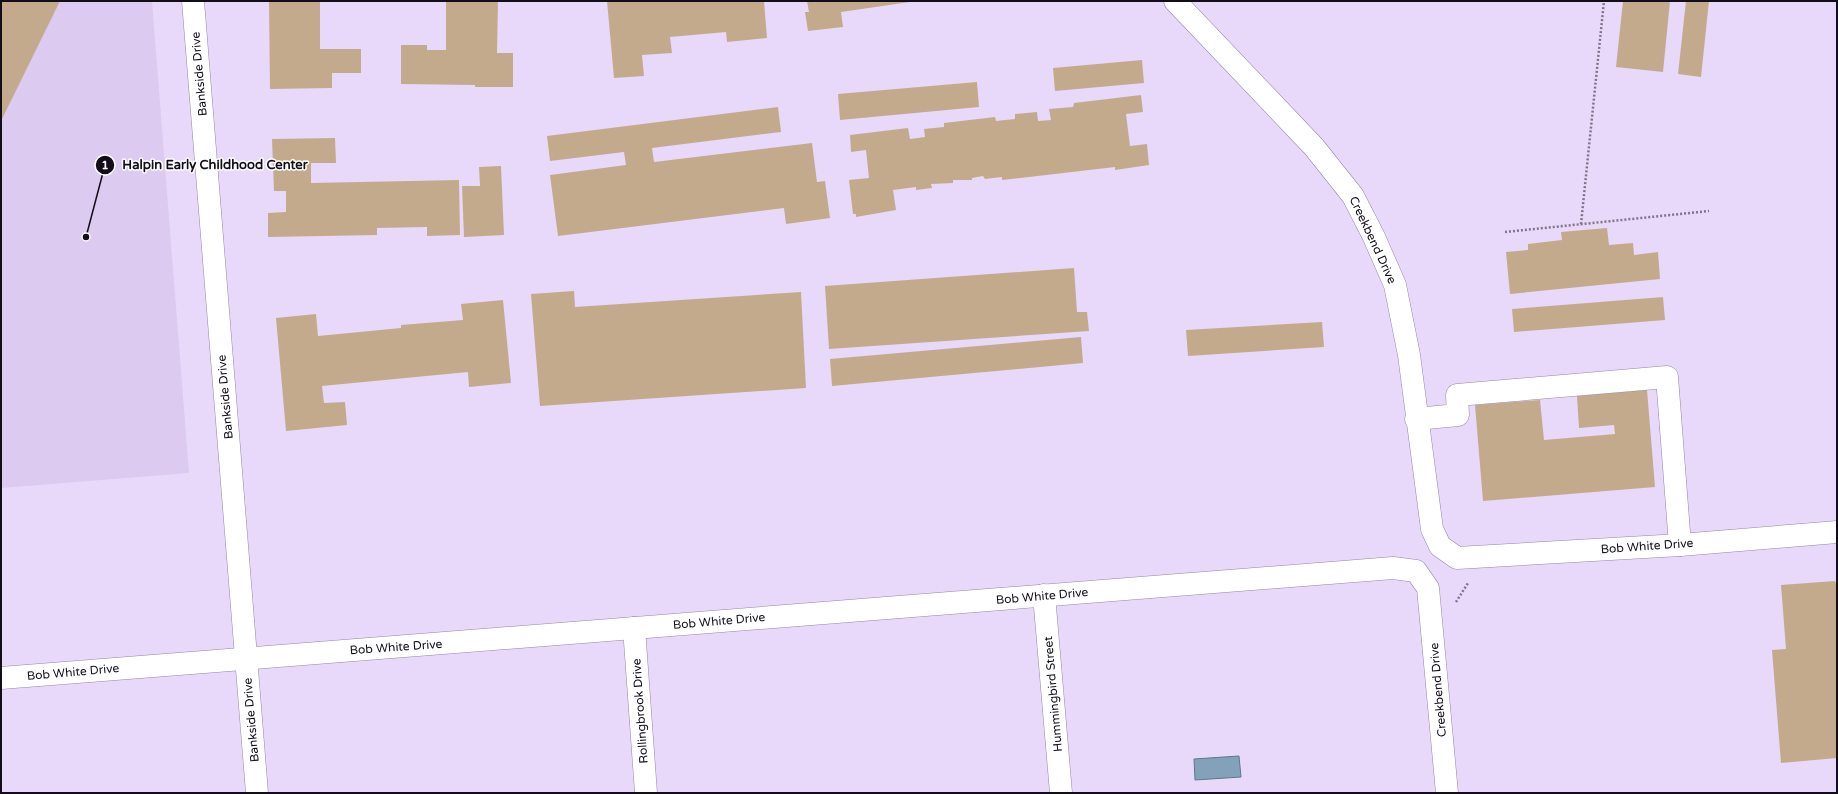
<svg xmlns="http://www.w3.org/2000/svg" width="1838" height="794" font-family="'Varela Round',sans-serif">
<style>
.built{fill:#dccaf1}
.water{fill:#84a1ba;stroke:#627589}
.building{fill:#c3aa8d}
.lines{fill:none;stroke-linecap:round;stroke-linejoin:round}
.minor-casing{stroke:#9486a4;stroke-width:23}
.path{stroke:#7f758b;stroke-width:2.5;stroke-dasharray:2 2;stroke-linecap:butt}
.minor{stroke:#fff;stroke-width:22}
.labels{text-anchor:middle;dominant-baseline:central;stroke-width:3;stroke-linejoin:round;paint-order:stroke}
.street-label{font-size:12px;fill:#120d18;stroke:#fff}
.leader{fill:none;stroke:#120d18;stroke-width:1.5}
.callout-dot{fill:#120d18;stroke:#fff;stroke-width:1.5}
.mark-label{font-size:12px;text-anchor:middle;font-weight:bold;fill:#fff}
.callout-label{font-size:13px;text-anchor:middle;font-weight:bold;fill:#120d18;stroke:#fff;stroke-width:3;stroke-linejoin:round;paint-order:stroke}
</style>
<rect width="100%" height="100%" fill="#e8d9fa"/>
<polygon class="built" points="1,1 152,1 189,473 1,488"/>
<polygon class="water" points="1239,756 1241,777 1195,780 1194,759"/>
<g class="building">
<polygon points="1,1 60,1 1,121"/>
<polygon points="269,1 320,1 320,49 361,49 361,73 332,73 332,88 270,89"/>
<polygon points="446,1 498,1 497,53 513,53 513,87 475,87 475,85 401,84 401,45 427,45 427,50 446,50"/>
<polygon points="607,1 764,1 767,38 727,42 726,32 670,37 672,53 642,55 644,76 614,78"/>
<polygon points="807,1 910,1 910,2 841,12 843,27 808,31 805,12 809,12"/>
<polygon points="1623,1 1670,1 1663,72 1616,67"/>
<polygon points="1686,1 1709,1 1701,77 1678,74"/>
<polygon points="1142,60 1144,83 1055,91 1053,68"/>
<polygon points="977,82 979,107 840,120 838,94"/>
<polygon points="1141,95 1143,112 1126,114 1130,146 1147,144 1149,165 1115,170 1115,167 1002,180 1002,177 985,179 983,176 972,178 972,180 953,180 953,183 931,184 932,188 916,190 916,187 893,190 896,210 856,217 856,214 853,214 849,180 869,178 866,150 851,152 850,135 908,128 910,139 925,137 924,129 944,127 944,123 995,117 996,121 1015,119 1015,114 1037,112 1038,121 1051,120 1049,109 1073,107 1074,103"/>
<polygon points="778,107 781,132 652,148 654,162 812,143 817,182 825,181 830,218 786,224 784,208 558,236 550,175 626,165 624,152 550,161 547,136"/>
<polygon points="335,138 336,163 311,163 311,183 459,180 460,235 427,236 427,227 377,228 377,235 268,237 268,213 286,212 286,191 274,191 272,139"/>
<polygon points="501,166 504,235 464,237 462,186 480,186 479,167"/>
<polygon points="1607,228 1609,245 1633,243 1634,255 1658,252 1660,279 1510,294 1506,252 1528,250 1528,244 1562,240 1561,232"/>
<polygon points="1074,268 1077,312 1087,312 1089,331 829,349 825,286"/>
<polygon points="574,291 575,307 801,292 806,388 540,406 531,294"/>
<polygon points="1663,297 1665,320 1514,332 1512,309"/>
<polygon points="503,300 511,383 469,387 468,372 322,386 324,403 345,402 347,425 286,431 276,318 316,314 318,336 401,328 401,325 463,320 461,304"/>
<polygon points="1322,322 1324,347 1188,356 1186,330"/>
<polygon points="1081,337 1083,363 832,386 830,359"/>
<polygon points="1647,390 1655,487 1483,501 1475,405 1540,400 1544,440 1615,434 1614,425 1579,428 1577,396"/>
<polygon points="1835,581 1837,586 1837,758 1781,763 1772,650 1786,649 1781,585"/>
</g>
<g class="lines">
<g class="minor-casing">
<g id="minor">
<polyline points="193,1 257,793"/>
<polyline points="1175,1 1314,147 1353,196 1374,237 1395,285 1409,355 1432,529 1440,546 1457,558 1680,545 1837,532"/>
<polyline points="1416,419 1458,415 1457,395 1667,377 1680,545"/>
<polyline points="1044,595 1061,793"/>
<polyline points="634,628 646,793"/>
<polyline points="1,678 1393,568 1416,571 1428,588 1447,793"/>
</g>
</g>
<g class="path">
<polyline points="1581,224 1604,1"/>
<polyline points="1505,232 1709,211"/>
<polyline points="1456,602 1468,583"/>
</g>
<use href="#minor" class="minor"/>
</g>
<g class="labels">
<g class="street-label">
<text transform="translate(199 74) rotate(-95)">Bankside Drive</text>
<text transform="translate(1373 240) rotate(65)">Creekbend Drive</text>
<text transform="translate(225 397) rotate(-95)">Bankside Drive</text>
<text transform="translate(1647 546) rotate(-4)">Bob White Drive</text>
<text transform="translate(1042 596) rotate(-5)">Bob White Drive</text>
<text transform="translate(719 621) rotate(-5)">Bob White Drive</text>
<text transform="translate(396 647) rotate(-4)">Bob White Drive</text>
<text transform="translate(73 672) rotate(-5)">Bob White Drive</text>
<text transform="translate(1438 690) rotate(-95)">Creekbend Drive</text>
<text transform="translate(1053 694) rotate(-95)">Hummingbird Street</text>
<text transform="translate(640 711) rotate(-94)">Rollingbrook Drive</text>
<text transform="translate(251 720) rotate(-95)">Bankside Drive</text>
</g>
</g>
<path class="leader" d="M86 237L105 165"/>
<g class="callout-dot">
<circle cx="86" cy="237" r="4"/>
<circle cx="105" cy="165" r="10"/>
</g>
<g class="mark-label">
<text x="105" y="169">1</text>
</g>
<g class="callout-label">
<text x="215" y="169">Halpin Early Childhood Center</text>
</g>
<rect width="1838" height="794" fill="none" stroke="#120d18" stroke-width="4"/>
</svg>
